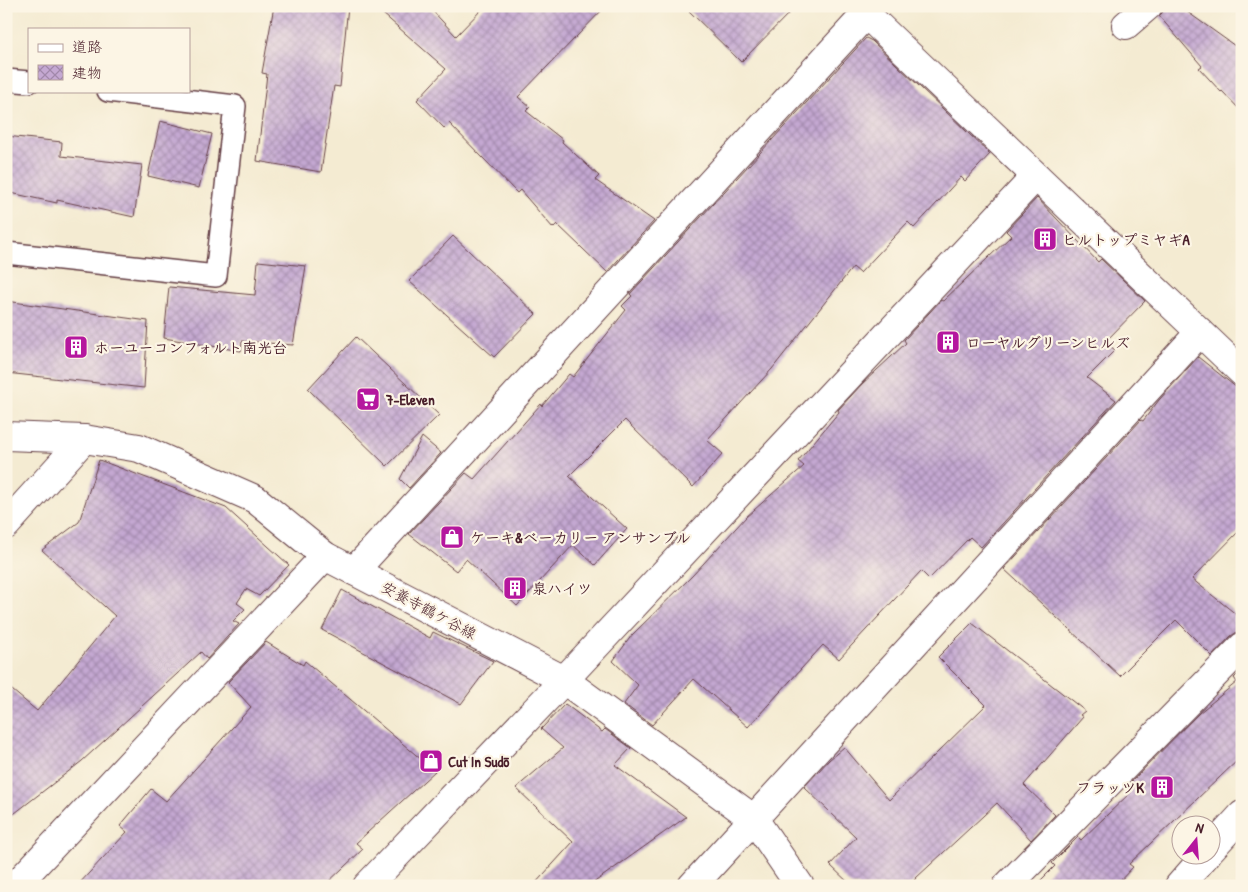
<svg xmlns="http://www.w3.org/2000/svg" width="1248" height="892" font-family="'Patrick Hand','Klee One',sans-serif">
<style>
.building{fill:url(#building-cross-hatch)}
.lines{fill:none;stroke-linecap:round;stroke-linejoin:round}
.lane-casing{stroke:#643e44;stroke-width:24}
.street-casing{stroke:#643e44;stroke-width:30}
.lane{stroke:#fff;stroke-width:21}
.street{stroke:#fff;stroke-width:28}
.labels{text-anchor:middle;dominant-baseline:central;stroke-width:4.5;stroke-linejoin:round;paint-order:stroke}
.poi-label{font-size:15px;font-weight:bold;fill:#4a1f2b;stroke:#fcf5e5;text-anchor:start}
.street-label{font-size:15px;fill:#4a1f2b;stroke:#fcf5e5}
</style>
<defs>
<pattern id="building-cross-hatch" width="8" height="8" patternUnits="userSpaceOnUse" patternTransform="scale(1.25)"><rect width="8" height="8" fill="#c4a8d2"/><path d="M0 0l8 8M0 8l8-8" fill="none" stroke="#a188ab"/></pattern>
</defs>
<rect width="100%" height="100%" fill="#fcf5e5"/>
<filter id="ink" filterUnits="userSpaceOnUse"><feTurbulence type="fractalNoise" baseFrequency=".02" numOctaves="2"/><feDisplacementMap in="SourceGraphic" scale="10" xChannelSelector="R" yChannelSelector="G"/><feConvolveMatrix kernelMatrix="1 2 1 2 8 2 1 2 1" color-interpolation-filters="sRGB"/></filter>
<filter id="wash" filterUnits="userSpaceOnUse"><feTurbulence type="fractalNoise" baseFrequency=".0096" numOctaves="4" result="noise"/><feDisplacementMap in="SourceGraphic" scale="20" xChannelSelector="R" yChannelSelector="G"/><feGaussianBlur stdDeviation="1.12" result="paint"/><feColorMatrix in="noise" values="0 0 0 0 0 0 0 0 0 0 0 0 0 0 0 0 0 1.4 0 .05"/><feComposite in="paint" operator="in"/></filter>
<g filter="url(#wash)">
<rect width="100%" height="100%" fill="#f4ebd2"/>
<g id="blocks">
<g class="building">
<polygon points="274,6 348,6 340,87 334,86 321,172 257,161 267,74 262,73"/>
<polygon points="374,6 428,6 456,36 485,6 606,6 518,97 530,107 526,111 563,140 562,142 599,176 595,180 654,221 607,272 557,224 553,228 520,190 517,193 449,123 444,128 417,100 446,69"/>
<polygon points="684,6 796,6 741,62"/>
<polygon points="1163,6 1179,6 1242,51 1242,112 1222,91 1221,92 1199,68 1202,66 1159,16 1163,12"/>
<polygon points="866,38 872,41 990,154 965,181 961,177 914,228 908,222 860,273 853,267 772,369 707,440 723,454 693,487 625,420 569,476 627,529 595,565 573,545 517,606 466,559 456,571 409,534 466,473 474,479 541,404 542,406 569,374 573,377 626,310 622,306 632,296 630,294"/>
<polygon points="160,121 212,134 199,188 148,176"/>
<polygon points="6,136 62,142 61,156 142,165 134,217 57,200 57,203 6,192"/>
<polygon points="1037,198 1098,262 1101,259 1145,301 1105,342 1115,350 1087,378 1116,400 981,547 970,537 929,579 921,571 839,659 823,645 748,727 694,679 652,725 624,704 638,685 613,661 632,635 693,575 746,517 804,466 798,461 839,412 838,410 862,384 906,343 904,340 941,300 943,301 1011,236 1006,231"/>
<polygon points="453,236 536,314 494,357 409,281"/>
<polygon points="258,261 306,266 293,345 242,341 241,351 164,338 169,287 255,295"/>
<polygon points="6,301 148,321 144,388 6,373"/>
<polygon points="356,337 439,415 387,466 308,389"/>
<polygon points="1198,357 1242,392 1242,528 1192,579 1242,619 1242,632 1237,632 1231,636 1212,656 1176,620 1120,676 1004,569 1141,420 1143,421 1159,400"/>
<polygon points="422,437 441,453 409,488 400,479"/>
<polygon points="99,460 226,508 289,565 259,596 246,589 237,603 245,609 233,621 239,624 207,659 201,652 82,761 6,820 6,685 37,711 115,616 42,550 79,522"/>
<polygon points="342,590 430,638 433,632 493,661 461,704 322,630"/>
<polygon points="972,623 1085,711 1080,715 1083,717 1024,785 1055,815 1031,840 997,803 916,878 910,886 852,886 830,865 856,837 804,787 829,760 844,747 889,800 986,705 938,657"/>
<polygon points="266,642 303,665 305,661 435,771 356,843 363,849 324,886 77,886 127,832 120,826 151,789 166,801 251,707 228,682"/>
<polygon points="1242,670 1242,756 1129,864 1133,867 1115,886 1035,886 1055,866 1052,863 1078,837 1081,840 1131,792 1126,787 1199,713 1237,682 1234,678"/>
<polygon points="565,704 602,732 605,729 631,748 615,765 686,817 589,886 533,886 573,842 516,788 563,748 541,729"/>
</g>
</g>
</g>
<g filter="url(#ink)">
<use href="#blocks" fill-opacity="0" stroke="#643e44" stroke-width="1"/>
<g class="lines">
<g class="lane-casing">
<g id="lane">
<polyline points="6,80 29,82"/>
<polyline points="6,253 216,276 235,106 108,91"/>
</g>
</g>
<g class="street-casing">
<g id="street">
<polyline points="1126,25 1148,6"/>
<polyline points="6,436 84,439 139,448 255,499 325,556 564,680 754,819 800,886"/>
<polyline points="6,525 84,439"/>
<polyline points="354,571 866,14 1242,372"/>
<polyline points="1210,850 1242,815"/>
<polyline points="15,886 325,556"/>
<polyline points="367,886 564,680 1036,176"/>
<polyline points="692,886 1200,332"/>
<polyline points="1007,886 1242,647"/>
<polyline points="1179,886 1207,854"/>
</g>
</g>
<use href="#lane" class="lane"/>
<use href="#street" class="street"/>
</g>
</g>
<defs>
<g id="building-square" transform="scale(1.25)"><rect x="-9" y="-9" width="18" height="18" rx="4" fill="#b5179e" stroke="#fcf5e5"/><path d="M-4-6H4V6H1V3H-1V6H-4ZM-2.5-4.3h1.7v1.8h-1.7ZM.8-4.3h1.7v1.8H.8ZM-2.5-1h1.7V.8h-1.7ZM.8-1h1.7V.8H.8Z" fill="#fff"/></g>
<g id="supermarket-square" transform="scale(1.25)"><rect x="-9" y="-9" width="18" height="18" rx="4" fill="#b5179e" stroke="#fcf5e5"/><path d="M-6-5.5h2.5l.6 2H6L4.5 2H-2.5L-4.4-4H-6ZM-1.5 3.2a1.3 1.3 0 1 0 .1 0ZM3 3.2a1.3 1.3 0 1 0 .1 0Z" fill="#fff"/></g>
<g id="shop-square" transform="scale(1.25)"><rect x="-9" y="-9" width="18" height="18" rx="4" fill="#b5179e" stroke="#fcf5e5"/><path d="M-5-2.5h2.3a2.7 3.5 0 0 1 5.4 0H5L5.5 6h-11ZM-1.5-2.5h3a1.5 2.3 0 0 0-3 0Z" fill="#fff"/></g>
</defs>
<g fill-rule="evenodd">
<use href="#building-square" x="1045" y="239"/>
<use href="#building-square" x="948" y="342"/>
<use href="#building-square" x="76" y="347"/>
<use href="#supermarket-square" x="368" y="399"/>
<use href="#shop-square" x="452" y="537"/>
<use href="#building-square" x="515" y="588"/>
<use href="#shop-square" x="431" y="761"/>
<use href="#building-square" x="1162" y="787"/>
</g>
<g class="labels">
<g class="poi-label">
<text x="1062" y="239">ヒルトップミヤギA</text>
<text x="966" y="342">ローヤルグリーンヒルズ</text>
<text x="94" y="347">ホーユーコンフォルト南光台</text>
<text x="386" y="399">7-Eleven</text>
<text x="470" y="537">ケーキ&amp;ベーカリー アンサンブル</text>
<text x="532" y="588">泉ハイツ</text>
<text x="448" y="761">Cut In Sudō</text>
<text x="1144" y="787" text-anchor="end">フラッツK</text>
</g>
<g class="street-label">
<text transform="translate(429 610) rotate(28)">安養寺鶴ケ谷線</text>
</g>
</g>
<rect width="1248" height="892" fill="none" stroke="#fcf5e5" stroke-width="25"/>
<rect x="28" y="28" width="162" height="65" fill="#fcf5e5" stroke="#b59f9b"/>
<rect x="38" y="44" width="25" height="8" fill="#ffffff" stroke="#b59f9b"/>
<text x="72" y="52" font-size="15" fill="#4a1f2b">道路</text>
<rect x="38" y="65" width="25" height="15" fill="url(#building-cross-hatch)" stroke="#b59f9b"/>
<text x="72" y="78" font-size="15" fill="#4a1f2b">建物</text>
<g transform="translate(1196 840) rotate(17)"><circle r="24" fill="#fcf5e5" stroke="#b59f9b"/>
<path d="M0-4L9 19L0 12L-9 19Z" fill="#b5179e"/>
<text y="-8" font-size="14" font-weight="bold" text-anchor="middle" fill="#4a1f2b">N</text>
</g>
</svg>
